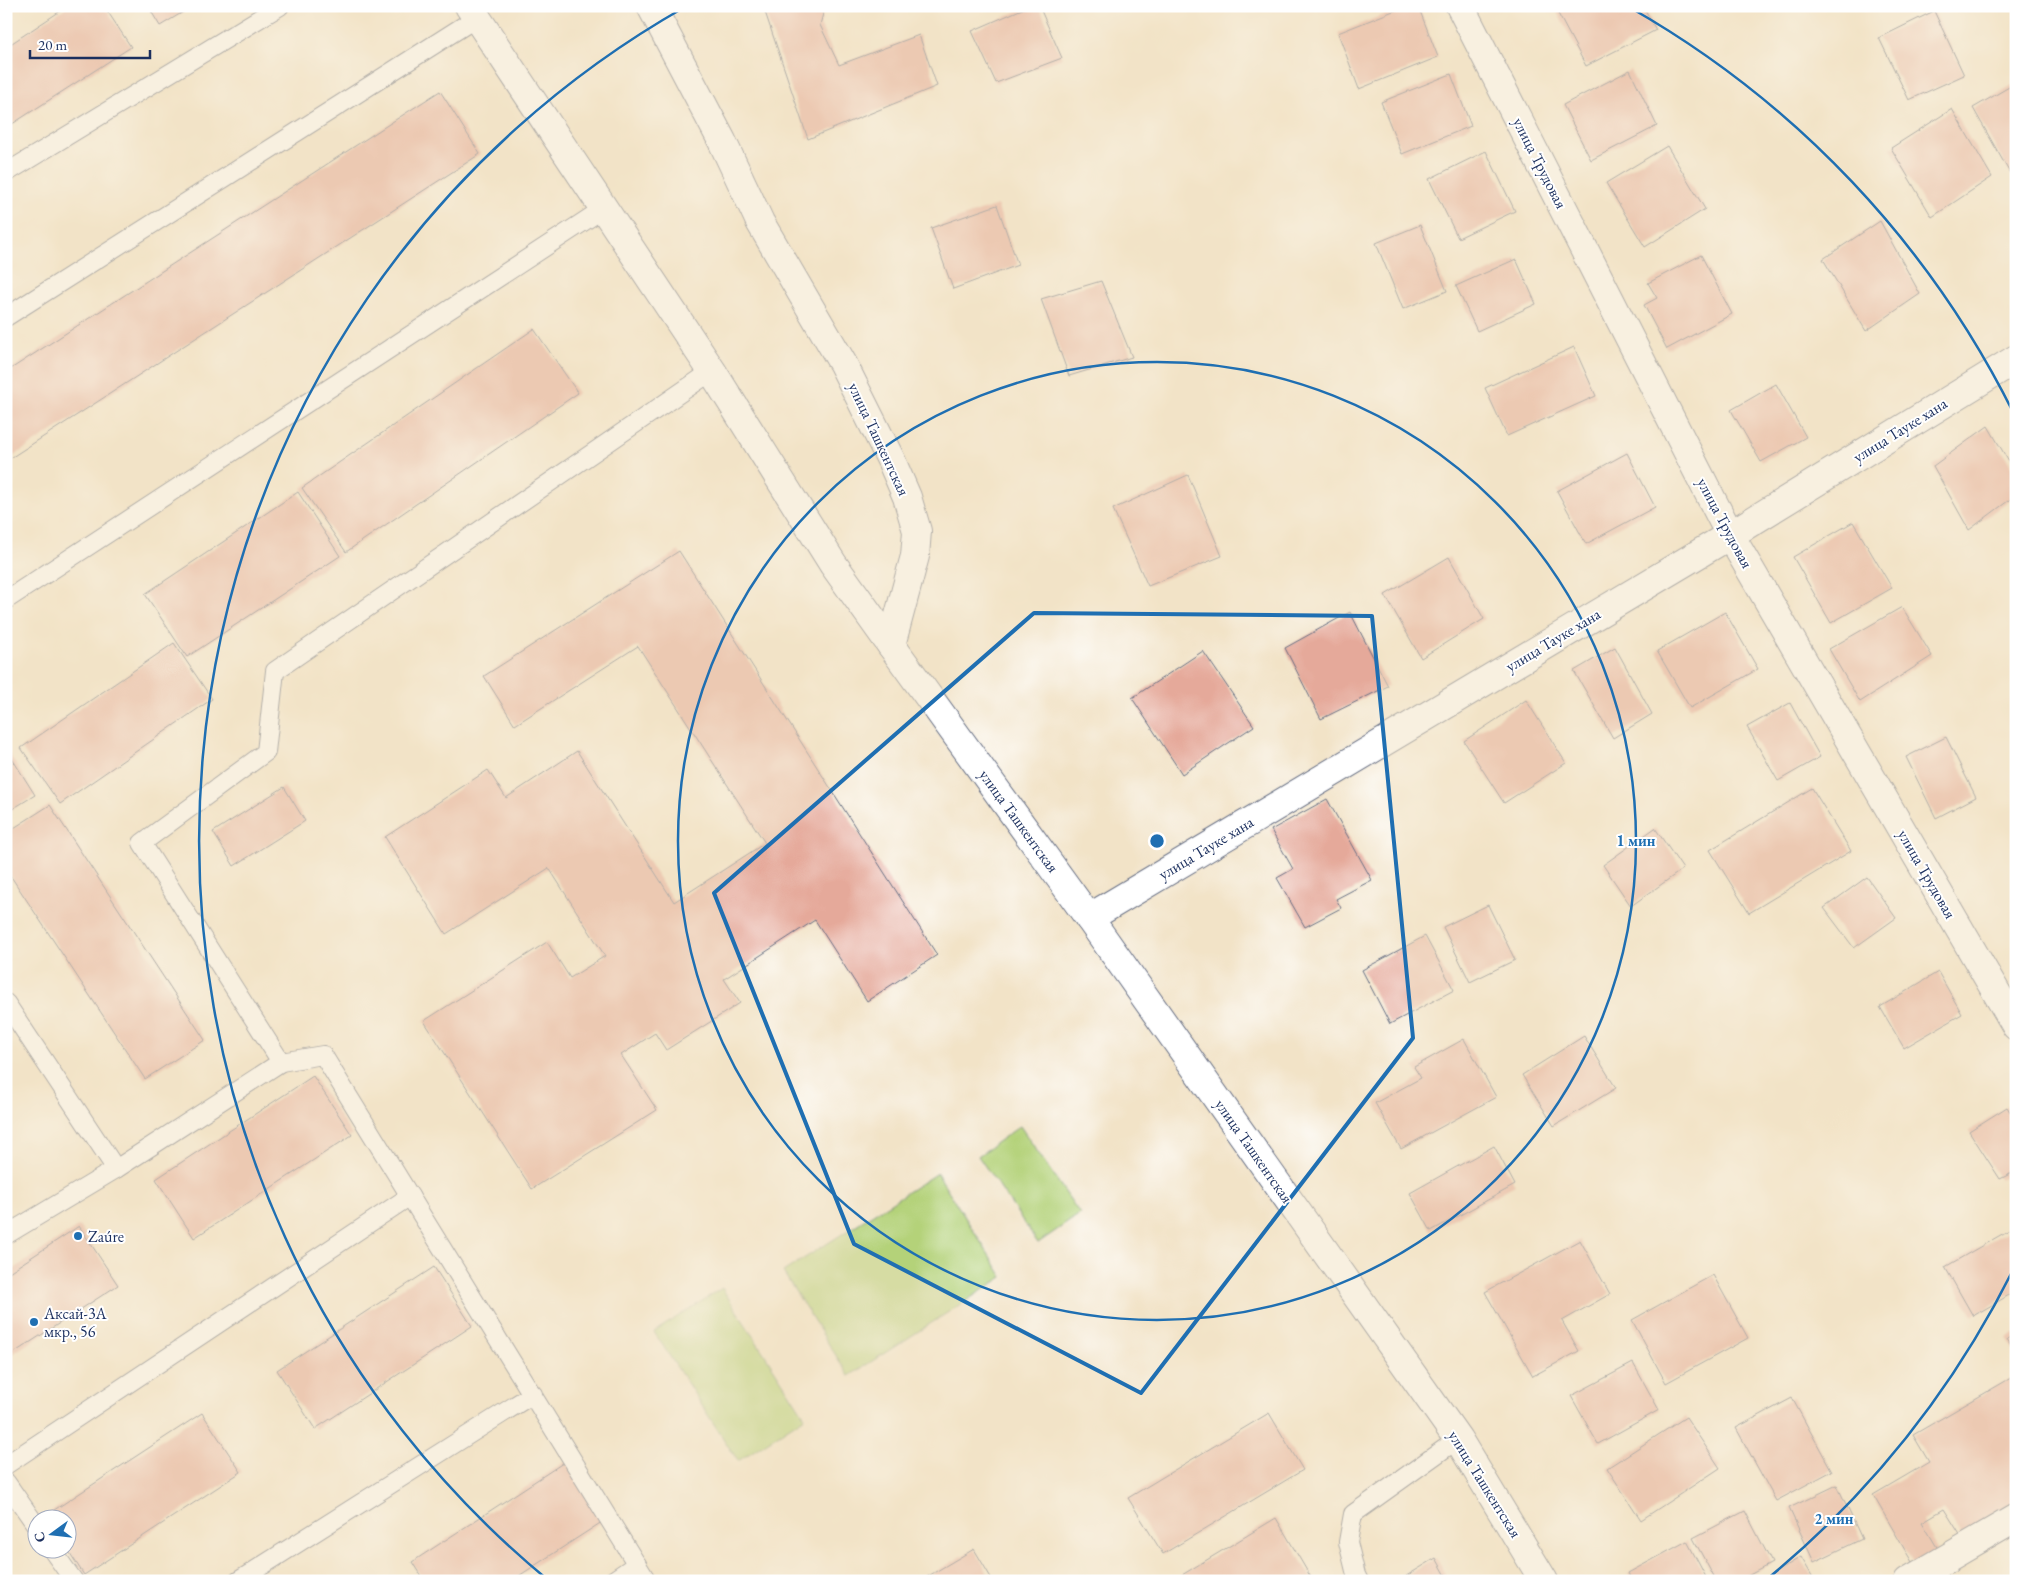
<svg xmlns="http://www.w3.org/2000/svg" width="2022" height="1587" font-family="'EB Garamond',serif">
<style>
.green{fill:#b4d279;stroke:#68806c}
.building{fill:#e5a99a}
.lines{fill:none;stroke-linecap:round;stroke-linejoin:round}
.lane-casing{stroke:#666e83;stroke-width:20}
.street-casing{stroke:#666e83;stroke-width:30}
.secondary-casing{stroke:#666e83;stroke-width:30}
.lane{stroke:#fff;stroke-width:18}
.street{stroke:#fff;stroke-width:28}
.secondary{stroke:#fff;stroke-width:28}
.marked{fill:none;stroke:#1f6fb2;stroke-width:4;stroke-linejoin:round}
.ring{fill:none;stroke:#1f6fb2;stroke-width:2.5}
.poi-dot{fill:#1f6fb2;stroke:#fff;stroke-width:2}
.labels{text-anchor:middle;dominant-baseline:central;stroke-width:4;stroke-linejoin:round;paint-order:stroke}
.street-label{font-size:16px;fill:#1b2f5e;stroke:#fff}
.poi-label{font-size:16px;fill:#1b2f5e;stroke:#fff;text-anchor:start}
.centre{fill:#1f6fb2;stroke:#fff;stroke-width:2.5}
.ring-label{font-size:15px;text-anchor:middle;font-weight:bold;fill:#1f6fb2;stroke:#fff;stroke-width:4;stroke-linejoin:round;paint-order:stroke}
</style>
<rect width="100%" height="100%" fill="#fff"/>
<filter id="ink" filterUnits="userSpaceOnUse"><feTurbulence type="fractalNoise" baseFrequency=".02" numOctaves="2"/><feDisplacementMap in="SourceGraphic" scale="10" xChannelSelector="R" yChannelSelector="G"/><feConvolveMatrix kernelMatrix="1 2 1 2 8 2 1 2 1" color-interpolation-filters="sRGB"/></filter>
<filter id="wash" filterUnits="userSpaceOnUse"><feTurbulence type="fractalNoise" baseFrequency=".0096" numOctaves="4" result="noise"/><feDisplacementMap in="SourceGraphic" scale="20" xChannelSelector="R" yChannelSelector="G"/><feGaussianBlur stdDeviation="1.12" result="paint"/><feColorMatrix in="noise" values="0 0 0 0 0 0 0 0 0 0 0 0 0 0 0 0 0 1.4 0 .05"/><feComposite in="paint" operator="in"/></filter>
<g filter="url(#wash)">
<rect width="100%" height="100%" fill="#f2e3c7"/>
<g class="green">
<polygon points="1020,1126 1080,1214 1038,1243 978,1156"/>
<polygon points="937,1173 1003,1277 849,1376 783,1272"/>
<polygon points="722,1288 805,1417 738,1461 654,1332"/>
</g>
<g id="blocks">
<g class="building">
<polygon points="68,6 104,6 131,47 6,128 6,47"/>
<polygon points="148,6 193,6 160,26"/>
<polygon points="763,6 825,6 820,25 839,65 919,35 937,86 808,139"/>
<polygon points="1029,6 1039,6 1062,58 996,83 972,31"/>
<polygon points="1406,6 1418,6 1438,57 1359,89 1338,33"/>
<polygon points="1554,6 1643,6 1656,30 1586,66"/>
<polygon points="1934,11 1964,75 1909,100 1879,38"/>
<polygon points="1630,70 1657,126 1591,160 1563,105"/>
<polygon points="1451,74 1471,126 1402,154 1381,102"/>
<polygon points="2016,83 2016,172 2011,175 1973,108"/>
<polygon points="440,91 480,154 6,461 6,372"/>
<polygon points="1952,109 1992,177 1932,217 1891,148"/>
<polygon points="1667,146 1705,209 1645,247 1606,183"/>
<polygon points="1486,151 1515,211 1458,238 1429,179"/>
<polygon points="997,205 1018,265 953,289 931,228"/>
<polygon points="1880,221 1920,294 1866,331 1823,259"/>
<polygon points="1420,225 1447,291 1403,309 1376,243"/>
<polygon points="1701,255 1732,314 1667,349 1644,305 1657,298 1648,283"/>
<polygon points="1516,259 1536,304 1477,331 1456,286"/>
<polygon points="1101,281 1132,357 1069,376 1041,299"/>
<polygon points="534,329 578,393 346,552 302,488"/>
<polygon points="1574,347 1596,396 1507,436 1485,388"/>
<polygon points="1776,384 1806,437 1761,462 1731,410"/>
<polygon points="1988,426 2016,474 2016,495 1969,530 1933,466"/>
<polygon points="1627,453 1655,507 1586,544 1557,491"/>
<polygon points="1188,475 1222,556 1148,586 1113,509"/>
<polygon points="298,492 340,556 187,657 145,594"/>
<polygon points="1853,522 1892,588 1831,623 1793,557"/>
<polygon points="679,551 937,955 867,1001 815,920 724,979 740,1003 666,1050 655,1033 621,1055 657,1110 532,1189 424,1021 547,942 570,978 605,956 549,868 446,934 385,837 488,770 506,798 577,751 674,902 765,843 638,646 515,725 484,676"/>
<polygon points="1449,557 1484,619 1421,658 1385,595"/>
<polygon points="1902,607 1932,656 1860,702 1829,649"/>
<polygon points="1350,612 1388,686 1321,719 1285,648"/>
<polygon points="1725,612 1758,669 1690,708 1657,651"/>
<polygon points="174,643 212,699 60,804 21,748"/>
<polygon points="1615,647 1652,714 1613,738 1574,671"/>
<polygon points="1203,651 1254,726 1182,774 1132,698"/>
<polygon points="1526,700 1566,763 1504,803 1464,741"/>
<polygon points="1790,703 1820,757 1778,781 1747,727"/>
<polygon points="1946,737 1976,797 1936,818 1906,757"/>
<polygon points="6,749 35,795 6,813"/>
<polygon points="284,787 305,821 234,866 213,832"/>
<polygon points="1812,788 1851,851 1749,913 1710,850"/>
<polygon points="1327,799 1372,880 1336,899 1341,908 1305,927 1277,878 1293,869 1271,830"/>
<polygon points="50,805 205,1040 145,1079 6,869 6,833"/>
<polygon points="1655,828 1683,869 1631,906 1603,865"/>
<polygon points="1867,877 1896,918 1854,948 1824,908"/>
<polygon points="1488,905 1515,960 1470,982 1443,927"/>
<polygon points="1425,936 1454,990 1390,1024 1362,970"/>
<polygon points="1938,972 1962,1014 1904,1048 1880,1007"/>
<polygon points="1584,1036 1616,1088 1554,1126 1522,1075"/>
<polygon points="1464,1039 1496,1097 1401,1149 1375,1103 1421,1078 1414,1067"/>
<polygon points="313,1076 352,1135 194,1238 156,1179"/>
<polygon points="2007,1107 2016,1121 2016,1171 2000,1179 1969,1131"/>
<polygon points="1494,1146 1515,1185 1431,1231 1410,1193"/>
<polygon points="79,1226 118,1285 6,1358 6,1274"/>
<polygon points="2011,1229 2016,1236 2016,1291 1973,1316 1945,1267"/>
<polygon points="1580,1240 1610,1294 1562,1321 1579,1351 1533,1376 1485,1292"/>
<polygon points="434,1267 472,1326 315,1429 277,1370"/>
<polygon points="1713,1275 1748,1338 1666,1383 1632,1320"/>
<polygon points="2016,1333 2016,1353 2007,1339"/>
<polygon points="1633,1363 1659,1410 1598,1444 1571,1396"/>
<polygon points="2016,1375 2016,1514 1966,1544 1944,1509 1922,1522 1941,1554 1916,1569 1873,1495 1929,1462 1913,1435"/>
<polygon points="1792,1398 1832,1471 1776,1501 1736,1428"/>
<polygon points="202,1413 241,1472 84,1575 68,1550 68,1520 48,1520 45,1516"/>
<polygon points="1269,1413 1303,1470 1163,1554 1128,1498"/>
<polygon points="1686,1417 1720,1468 1641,1520 1607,1468"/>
<polygon points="569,1459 608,1518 511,1581 424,1581 412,1562"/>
<polygon points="1837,1485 1862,1539 1814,1562 1789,1508"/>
<polygon points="1745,1511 1772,1563 1738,1581 1716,1581 1693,1538"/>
<polygon points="1276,1518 1313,1581 1172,1581"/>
<polygon points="1687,1541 1708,1581 1632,1581 1628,1573"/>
<polygon points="974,1549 993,1581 920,1581"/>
<polygon points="1801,1557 1815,1581 1761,1581"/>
<polygon points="1436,1558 1449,1581 1398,1581"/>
</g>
</g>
</g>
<g filter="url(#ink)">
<use href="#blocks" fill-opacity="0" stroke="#666e83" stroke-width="1"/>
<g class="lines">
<g class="lane-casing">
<g id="lane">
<polyline points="6,173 280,6"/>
<polyline points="6,317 476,18"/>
<polyline points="6,600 603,209"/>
<polyline points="6,1003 116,1169"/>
<polyline points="6,1235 116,1169 281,1062"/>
<polyline points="6,1465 410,1196"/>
<polyline points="6,1482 38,1528"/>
<polyline points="52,1550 74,1581"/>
<polyline points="238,1581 533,1394"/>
<polyline points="612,1581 637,1564"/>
<polyline points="647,1581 323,1055 281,1062 142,843 266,752 275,671 712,371"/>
<polyline points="1359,1581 1356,1575 1348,1542 1353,1514 1458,1439"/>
</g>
</g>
<g class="street-casing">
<g id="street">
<polyline points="469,6 712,371 833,564 891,645"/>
<polyline points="651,6 722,141 760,222 843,364 891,460 907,497 917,531 915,556 891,645 1089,918 1458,1439 1544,1581"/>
<polyline points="1460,6 1730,535 2016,1026"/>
<polyline points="1089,918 1730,535 2016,359"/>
</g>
</g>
<g class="secondary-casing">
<polyline id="secondary" points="1908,1581 2016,1518"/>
</g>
<use href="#lane" class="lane"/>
<use href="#street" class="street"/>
<use href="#secondary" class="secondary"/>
</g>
</g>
<path d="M0 0H2022V1587H0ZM1034 613 1372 616 1413 1038 1141 1393 854 1244 714 893Z" fill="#f2e3c7" fill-opacity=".55" fill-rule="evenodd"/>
<path class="marked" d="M1034 613 1372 616 1413 1038 1141 1393 854 1244 714 893Z"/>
<g class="ring">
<circle cx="1157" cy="841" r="479"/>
<path d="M2014 1268A958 958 0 0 1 1766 1580M548 1580A958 958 0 0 1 685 7M1629 7A958 958 0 0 1 2014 414"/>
</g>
<g class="poi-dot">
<circle cx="78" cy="1236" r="5"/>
<circle cx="34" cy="1322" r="5"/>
</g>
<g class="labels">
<g class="street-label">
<text transform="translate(1540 163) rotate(63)">улица Трудовая</text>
<text transform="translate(1900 430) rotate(-32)">улица Тауке хана</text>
<text transform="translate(879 439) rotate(65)">улица Ташкентская</text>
<text transform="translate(1725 523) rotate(62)">улица Трудовая</text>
<text transform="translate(1553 640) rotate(-31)">улица Тауке хана</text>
<text transform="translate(1019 821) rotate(54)">улица Ташкентская</text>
<text transform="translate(1206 848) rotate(-31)">улица Тауке хана</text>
<text transform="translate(1927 874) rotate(60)">улица Трудовая</text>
<text transform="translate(1254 1151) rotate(55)">улица Ташкентская</text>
<text transform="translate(1485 1484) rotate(58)">улица Ташкентская</text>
</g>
<g class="poi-label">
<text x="88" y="1236">Zaúre</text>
<text x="44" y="1313">Аксай-3А<tspan x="44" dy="18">мкр., 56</tspan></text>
</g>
</g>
<circle cx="1157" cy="841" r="8" class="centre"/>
<g class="ring-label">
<text x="1636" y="846">1 мин</text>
<text x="1834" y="1524">2 мин</text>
</g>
<rect width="2022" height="1587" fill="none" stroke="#fff" stroke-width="25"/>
<g transform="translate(52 1534) rotate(255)"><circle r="24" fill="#ffffff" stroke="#a4acbf"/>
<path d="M0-4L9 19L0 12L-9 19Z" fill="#1f6fb2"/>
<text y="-8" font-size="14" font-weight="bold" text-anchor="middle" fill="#1b2f5e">С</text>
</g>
<path d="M30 50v8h120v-8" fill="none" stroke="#1b2f5e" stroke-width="2.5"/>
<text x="38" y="50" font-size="15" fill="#1b2f5e" stroke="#ffffff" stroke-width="4" paint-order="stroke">20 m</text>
</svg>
